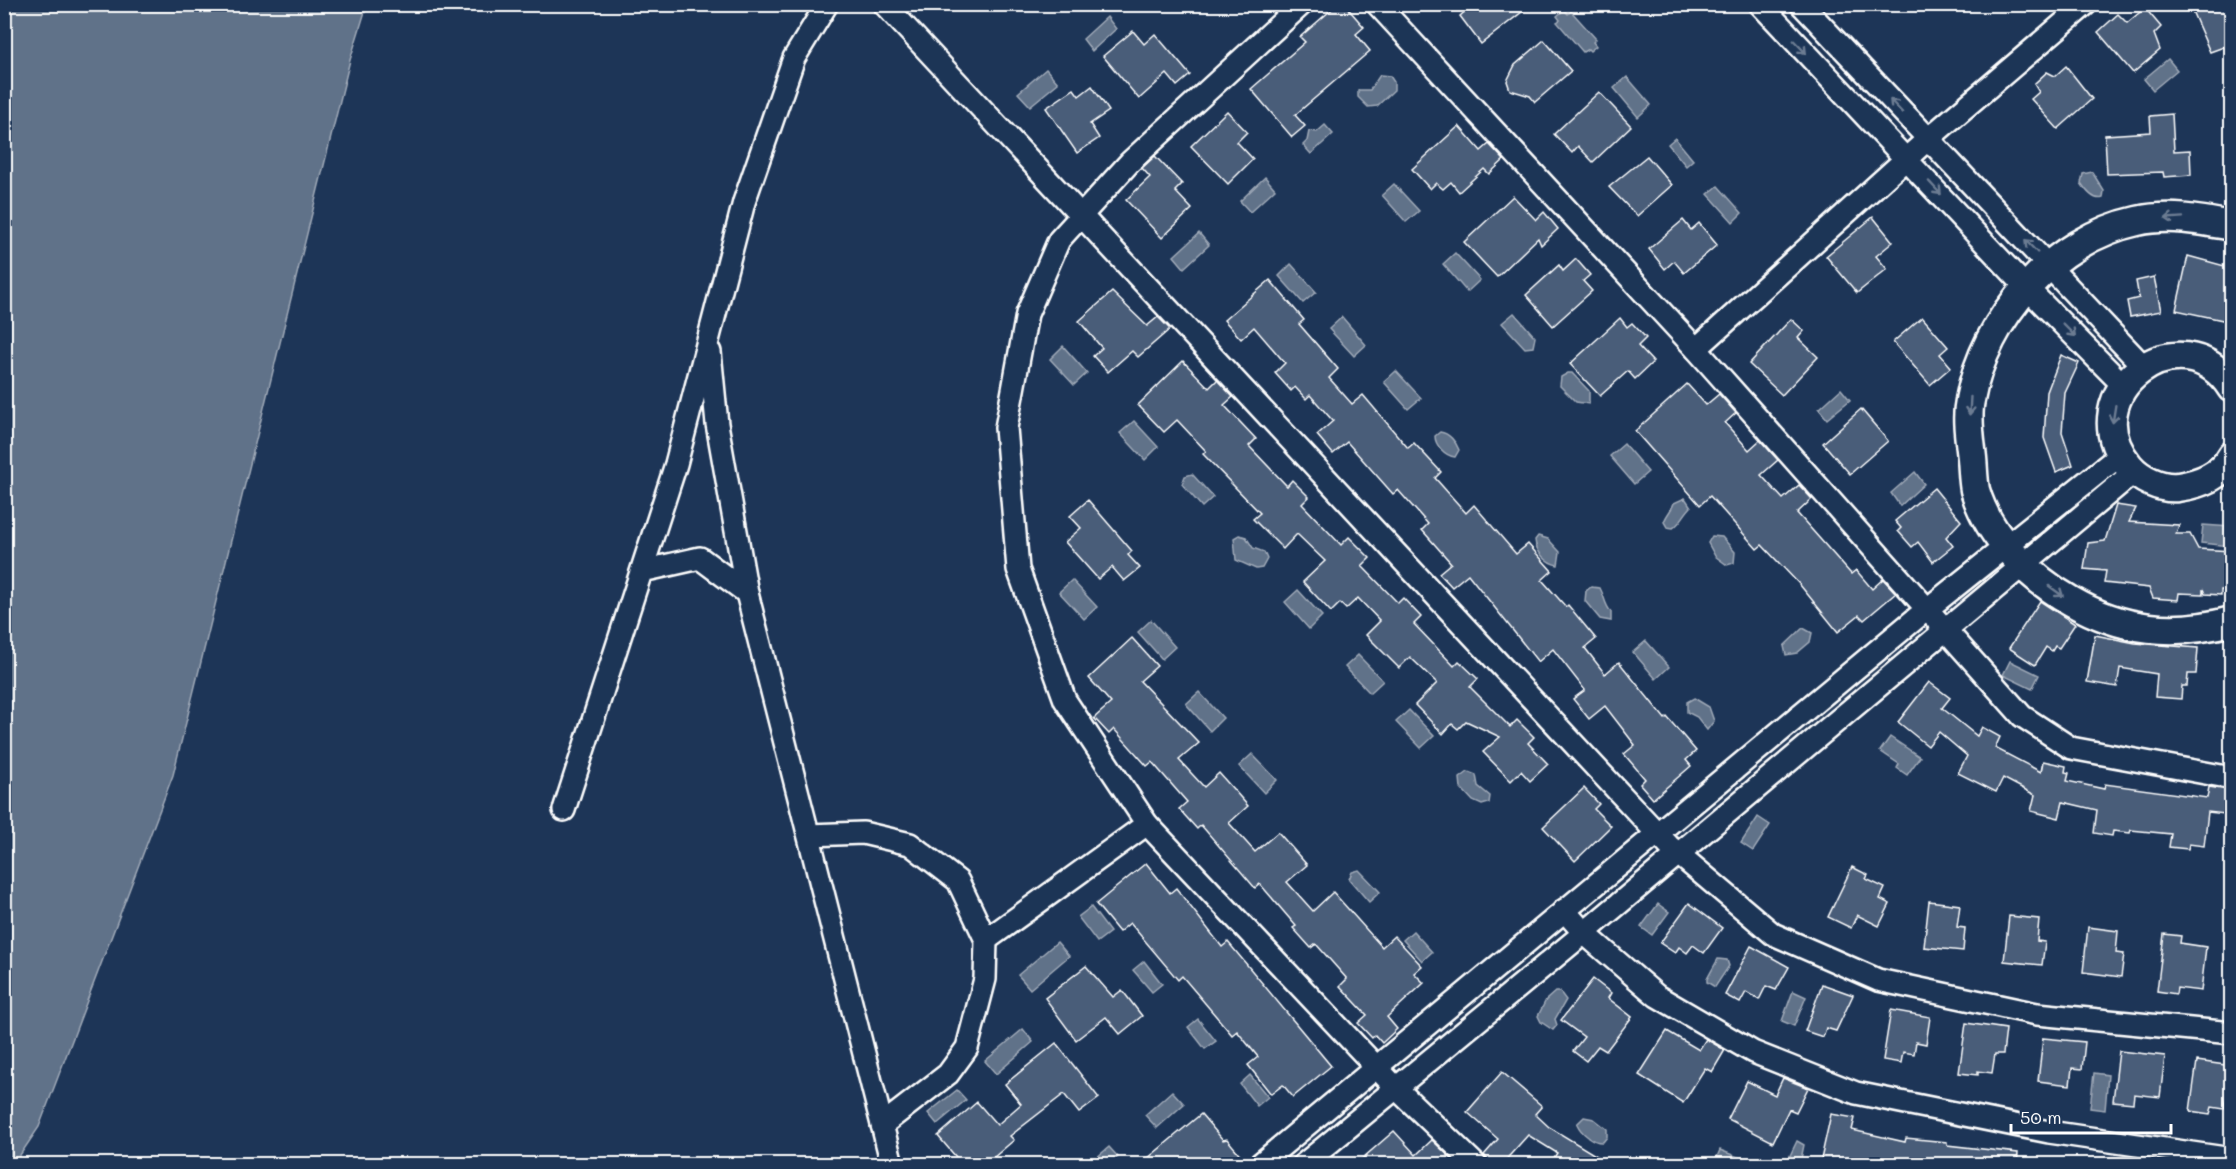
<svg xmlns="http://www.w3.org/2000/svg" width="2236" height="1169" font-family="Mali,sans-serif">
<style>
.water{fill:#617289;stroke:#a0aab8;stroke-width:1.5}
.building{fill:#4a5d79;stroke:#fff;stroke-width:1.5}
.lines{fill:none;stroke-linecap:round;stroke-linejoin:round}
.street-casing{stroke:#fff;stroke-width:26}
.secondary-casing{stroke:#fff;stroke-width:33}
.street{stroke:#1d3557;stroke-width:21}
.secondary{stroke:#1d3557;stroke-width:28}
.oneway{stroke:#6c7c92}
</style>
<rect width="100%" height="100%" fill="#1d3557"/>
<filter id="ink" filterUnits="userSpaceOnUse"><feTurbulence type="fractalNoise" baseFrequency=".0167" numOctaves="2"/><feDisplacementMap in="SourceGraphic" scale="12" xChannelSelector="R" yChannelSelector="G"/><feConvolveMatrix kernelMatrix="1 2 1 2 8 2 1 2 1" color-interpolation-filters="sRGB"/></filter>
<g filter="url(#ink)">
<g class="water">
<polygon points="5,4 367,5 350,60 173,775 39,1127 14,1164 4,1164"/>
<polygon points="1564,10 1568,14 1571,11 1596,39 1593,42 1596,46 1590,51 1588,49 1583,52 1557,22 1560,20 1557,16"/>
<polygon points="1107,17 1116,29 1092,51 1083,39"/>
<polygon points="2168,59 2177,70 2153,90 2144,79"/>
<polygon points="1046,69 1058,83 1030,106 1018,93"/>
<polygon points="1380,75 1390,76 1394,82 1394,90 1377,106 1368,107 1358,97 1358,90 1370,90"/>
<polygon points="1627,77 1651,105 1638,117 1614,88"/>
<polygon points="1325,125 1333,134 1311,154 1303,145 1307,141 1309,131 1317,132"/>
<polygon points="1675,138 1693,160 1686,166 1668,144"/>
<path d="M2092 172 2104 191 2103 198C2094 201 2086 191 2081 183L2083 174Z"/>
<polygon points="1265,177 1275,189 1250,212 1240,201"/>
<polygon points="1394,184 1419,211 1406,222 1382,195"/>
<polygon points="1718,186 1742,213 1733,222 1708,194"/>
<polygon points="1199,233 1209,245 1184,268 1174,256"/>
<polygon points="1455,253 1480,280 1467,292 1443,264"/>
<polygon points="1291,264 1316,292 1303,303 1279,276"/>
<polygon points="1514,313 1535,337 1533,347 1525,348 1502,323"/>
<polygon points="1342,317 1366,345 1354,356 1329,329"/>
<polygon points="1063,346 1087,373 1074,385 1050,359"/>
<polygon points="1396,371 1421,398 1408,409 1384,382"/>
<polygon points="1568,373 1572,373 1589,391 1589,404 1576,402 1560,386 1561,377"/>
<polygon points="1841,389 1850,400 1827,419 1819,409"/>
<polygon points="1134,421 1158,447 1145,460 1120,433"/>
<path d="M1440 432C1449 433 1456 442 1459 450L1455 457C1445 456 1435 445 1435 436Z"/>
<polygon points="1624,444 1648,472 1634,484 1610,456"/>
<polygon points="1915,472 1924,484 1900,506 1891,493"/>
<polygon points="1192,474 1213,497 1202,507 1182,484 1185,476"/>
<path d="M1685 498 1691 507C1684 514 1681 523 1673 528L1667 527 1664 522C1666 515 1672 510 1674 503Z"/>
<polygon points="2203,525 2231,527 2231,546 2201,543"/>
<polygon points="1239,535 1246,537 1253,548 1264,552 1267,559 1262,568 1256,569 1236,560 1234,538"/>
<path d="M1538 536 1548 539 1560 552 1558 565C1546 563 1536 552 1535 540Z"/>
<polygon points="1712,536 1722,537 1735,552 1734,563 1727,565 1715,556 1708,543"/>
<polygon points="1072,580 1097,607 1084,619 1059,592"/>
<path d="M1591 587 1600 588C1605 597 1604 604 1611 612V621L1600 619 1585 601 1586 591Z"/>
<polygon points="1298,590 1322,616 1309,629 1285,602"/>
<polygon points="1151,620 1175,647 1162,659 1138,632"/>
<polygon points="1803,628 1812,633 1810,642 1797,653 1786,655 1784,646"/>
<polygon points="1646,641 1669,667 1656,679 1633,652"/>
<polygon points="1358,655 1383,681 1370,693 1345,667"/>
<polygon points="2010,661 2039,675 2032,689 2003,675"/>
<polygon points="1199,692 1223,718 1210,731 1186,704"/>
<polygon points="1694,698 1709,707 1714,721 1707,730 1697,717 1687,712 1687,702"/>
<polygon points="1409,710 1434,736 1421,748 1396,722"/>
<polygon points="1890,737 1920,757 1907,775 1897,768 1899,764 1880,751"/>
<polygon points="1252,754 1277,780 1264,793 1239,766"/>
<polygon points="1468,772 1476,775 1478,786 1490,796 1489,803 1482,805 1473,801 1461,788 1460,778"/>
<polygon points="1758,817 1770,825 1753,851 1741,843"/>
<polygon points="1359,870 1380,892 1369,902 1349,879 1352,872"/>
<polygon points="1658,904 1669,912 1652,935 1641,927"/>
<polygon points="1091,907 1110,932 1097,942 1078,917"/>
<polygon points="1413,931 1432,952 1422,961 1403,940"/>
<polygon points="1057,942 1069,956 1030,989 1018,975"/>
<polygon points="1718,959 1727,960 1729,966 1715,987 1707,982 1707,979"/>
<polygon points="1144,961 1162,984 1152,992 1133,970"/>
<polygon points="1793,991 1806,997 1794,1026 1782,1021"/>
<polygon points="1555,992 1560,992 1566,1000 1555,1019 1557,1025 1553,1030 1541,1022 1538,1016 1546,1000"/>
<polygon points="1198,1019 1216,1041 1205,1049 1188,1027"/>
<polygon points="1023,1029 1033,1042 996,1074 985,1061"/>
<polygon points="2094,1073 2108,1075 2105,1110 2090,1108"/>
<polygon points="1250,1075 1268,1097 1257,1106 1240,1084"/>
<polygon points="957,1090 966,1100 937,1124 928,1113"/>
<polygon points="1172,1091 1184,1104 1157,1128 1145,1115"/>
<path d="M1584 1117 1594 1119 1607 1129V1137L1603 1142C1593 1143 1581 1133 1577 1124Z"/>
<polygon points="1797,1141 1804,1145 1801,1159 1804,1164 1786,1164"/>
<polygon points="1109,1147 1118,1157 1109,1164 1089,1164"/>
<polygon points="1720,1150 1750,1162 1749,1164 1714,1164"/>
</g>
<g class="building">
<polygon points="1338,4 1344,4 1364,27 1356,34 1370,51 1295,115 1305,126 1292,137 1251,89 1305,42 1300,37"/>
<polygon points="1473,4 1532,4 1481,44 1460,16"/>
<polygon points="2189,4 2232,4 2232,44 2210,52"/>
<polygon points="2145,8 2161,27 2154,34 2160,50 2133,73 2098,32 2118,14 2127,23"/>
<polygon points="1133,31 1144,44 1155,34 1190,75 1177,86 1167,74 1139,99 1103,56"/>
<polygon points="1544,40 1571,71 1535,102 1530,96 1510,90 1507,81 1515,65"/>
<polygon points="2066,66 2092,99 2058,129 2031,99 2039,92 2034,84 2047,72 2055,76"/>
<polygon points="1092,86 1109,111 1090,124 1099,138 1077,153 1046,108 1074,89 1079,96"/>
<polygon points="1599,92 1631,126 1593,162 1578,146 1572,153 1554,134"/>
<polygon points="1227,111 1247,132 1237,142 1253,159 1228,184 1191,146"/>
<polygon points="2172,114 2174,151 2190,150 2191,175 2164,177 2163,172 2107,174 2105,135 2151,132 2150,116"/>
<polygon points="1459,126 1481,151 1489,144 1504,160 1489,174 1484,169 1459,192 1451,182 1443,189 1436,183 1430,189 1412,169"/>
<polygon points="1155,156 1182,184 1175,191 1192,209 1162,238 1126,200 1150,177 1142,168"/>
<polygon points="1647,156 1672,185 1637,216 1609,187"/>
<polygon points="1513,196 1536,220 1544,212 1558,229 1541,245 1538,238 1497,277 1464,242"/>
<polygon points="1873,217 1893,242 1876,256 1887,269 1857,293 1826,256"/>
<polygon points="1683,220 1691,230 1699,223 1717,245 1684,273 1674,261 1665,269 1649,249"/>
<polygon points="2188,256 2232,268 2232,322 2176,310"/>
<polygon points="1576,259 1590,275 1583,281 1592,291 1553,326 1526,295 1559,265 1563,271"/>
<polygon points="2154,277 2161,311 2130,317 2127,301 2139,298 2136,281"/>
<polygon points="1270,280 1304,320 1299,324 1338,369 1329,378 1352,404 1363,395 1408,448 1414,443 1441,472 1435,478 1466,513 1474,505 1516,554 1528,544 1552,571 1542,580 1566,607 1568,605 1596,639 1585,648 1605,674 1619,662 1665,719 1667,717 1696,751 1686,760 1691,766 1653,799 1640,784 1645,779 1624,754 1635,745 1605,706 1589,719 1573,699 1585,690 1553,649 1538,662 1468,574 1452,587 1439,573 1451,563 1422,530 1428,524 1398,490 1393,494 1347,442 1333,454 1317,435 1333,421 1310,395 1306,399 1295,387 1291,391 1275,373 1285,363 1254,327 1241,339 1224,320"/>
<polygon points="1112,292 1147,326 1158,317 1170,329 1138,357 1132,351 1108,372 1093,356 1102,348 1079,321"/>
<polygon points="1922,317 1948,347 1940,354 1951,367 1930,385 1893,342"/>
<polygon points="1620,318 1627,327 1632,323 1646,338 1638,346 1653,362 1635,379 1628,371 1600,396 1570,364"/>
<polygon points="1791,319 1804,331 1798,338 1818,357 1782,395 1749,364"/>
<polygon points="2061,355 2079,363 2065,393 2062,432 2073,465 2056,472 2044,438 2047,392"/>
<polygon points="1183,361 1209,388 1217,380 1233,397 1224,405 1256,439 1249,446 1287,486 1292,480 1309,497 1302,504 1341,545 1349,537 1370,558 1362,566 1398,603 1403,598 1421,617 1414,624 1454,666 1459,661 1478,679 1470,687 1510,727 1517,720 1534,737 1528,743 1548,764 1530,781 1521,771 1511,781 1483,752 1500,737 1466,721 1458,729 1452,724 1443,734 1415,705 1437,683 1410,657 1399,668 1366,635 1380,621 1358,598 1346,609 1340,603 1331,612 1303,582 1325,561 1297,534 1283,549 1253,519 1260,513 1203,454 1206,451 1177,420 1164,432 1138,405"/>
<polygon points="1687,384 1706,405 1719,394 1736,413 1725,423 1749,450 1760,440 1778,460 1761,475 1783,499 1799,485 1812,499 1797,513 1851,574 1856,570 1872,589 1883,579 1896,593 1864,620 1859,615 1838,632 1800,585 1762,545 1757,549 1710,496 1700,505 1635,431"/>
<polygon points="1861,409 1888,441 1850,474 1823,443"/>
<polygon points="1934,488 1961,521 1946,537 1953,546 1933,562 1918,542 1912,547 1898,531 1901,528 1895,521"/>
<polygon points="1088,500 1132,551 1128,555 1140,568 1124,581 1112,567 1098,579 1065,542 1081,528 1070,516"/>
<polygon points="2116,505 2136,508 2129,522 2179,525 2176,534 2190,534 2198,549 2232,551 2232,590 2221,590 2221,595 2205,594 2203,589 2203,594 2179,593 2178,600 2153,598 2149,588 2104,583 2106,571 2084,569 2088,543 2105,541"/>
<polygon points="2040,601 2075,624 2059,648 2055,646 2052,651 2046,647 2035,665 2009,648"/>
<polygon points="2095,635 2135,643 2198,648 2196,674 2188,674 2187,686 2182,686 2181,699 2155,697 2157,674 2120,668 2117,687 2087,682"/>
<polygon points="1132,638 1157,666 1140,681 1199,743 1179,760 1204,787 1219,773 1248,806 1229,823 1255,852 1278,832 1307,865 1287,882 1313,911 1333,892 1382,947 1394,936 1422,966 1414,973 1424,983 1387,1017 1397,1029 1382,1043 1375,1035 1372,1038 1358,1023 1367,1015 1340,986 1347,979 1316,944 1311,948 1293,928 1296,926 1260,884 1255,888 1201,825 1197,829 1179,809 1187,802 1152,762 1147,766 1114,729 1109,734 1094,718 1111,703 1089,678"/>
<polygon points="1929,682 1950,698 1942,708 1977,736 1982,727 2000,737 1995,748 2041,772 2043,761 2066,766 2065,772 2069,773 2067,781 2104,789 2105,784 2207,798 2209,787 2228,790 2225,814 2208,812 2204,846 2189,844 2188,849 2169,847 2171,834 2131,830 2130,833 2113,831 2112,836 2094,833 2097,810 2063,802 2059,818 2031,811 2035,795 2003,778 1996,792 1958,773 1967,756 1939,732 1928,746 1898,722"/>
<polygon points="1584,788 1599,804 1594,809 1611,826 1575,861 1543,827"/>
<polygon points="1146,863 1170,893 1176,888 1222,947 1228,942 1331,1066 1293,1097 1283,1085 1271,1094 1248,1065 1258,1057 1237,1031 1232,1035 1182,976 1178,980 1130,923 1119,932 1096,904"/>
<polygon points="1852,867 1868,875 1866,879 1885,888 1880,899 1890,904 1879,926 1857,915 1851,928 1828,917"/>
<polygon points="1929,901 1960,905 1957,927 1965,928 1963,951 1924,947"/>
<polygon points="1689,903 1722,928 1704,953 1693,945 1687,953 1679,947 1675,953 1660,943"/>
<polygon points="2009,916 2039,919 2037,941 2045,942 2042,965 2004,961"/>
<polygon points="2088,927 2118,931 2116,953 2124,954 2121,977 2083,972"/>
<polygon points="2164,934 2181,936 2180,943 2206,947 2201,991 2177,988 2176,994 2157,991"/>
<polygon points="1751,946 1789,967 1776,990 1766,986 1759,1000 1746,992 1740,1003 1725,995"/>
<polygon points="1086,966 1113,997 1122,990 1142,1016 1120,1034 1106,1017 1076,1040 1045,998"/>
<polygon points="1593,979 1611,993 1608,998 1632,1017 1606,1051 1598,1046 1586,1061 1573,1051 1584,1037 1561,1020"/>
<polygon points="1822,984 1853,995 1836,1031 1826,1028 1823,1037 1805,1031"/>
<polygon points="1891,1010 1930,1017 1926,1044 1916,1042 1914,1054 1903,1052 1901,1063 1883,1060"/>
<polygon points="1966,1023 2006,1029 2003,1054 1995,1054 1992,1073 1978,1071 1978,1075 1959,1073"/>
<polygon points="1667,1031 1699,1050 1706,1039 1725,1050 1712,1072 1705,1068 1683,1103 1639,1075"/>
<polygon points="2043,1038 2085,1042 2082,1069 2072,1068 2070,1085 2038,1081"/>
<polygon points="1056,1043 1099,1098 1079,1113 1064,1094 1010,1136 1014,1140 986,1164 962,1164 938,1136 977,1102 997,1125 1021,1104 1005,1084"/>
<polygon points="2119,1051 2165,1056 2160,1097 2134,1094 2133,1103 2113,1101"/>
<polygon points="2197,1061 2232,1066 2232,1093 2227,1092 2224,1109 2212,1107 2210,1114 2190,1111"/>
<polygon points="1502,1072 1542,1106 1535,1114 1549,1127 1610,1164 1550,1164 1557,1153 1528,1135 1502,1164 1492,1164 1484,1155 1498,1139 1467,1112"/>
<polygon points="1783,1078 1808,1088 1796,1112 1789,1109 1773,1142 1728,1119 1747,1081 1775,1095"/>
<polygon points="1201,1114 1223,1140 1227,1139 1248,1164 1141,1164"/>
<polygon points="1831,1114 1855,1118 1852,1130 1905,1142 1906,1138 1947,1142 1947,1145 2018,1153 2017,1164 1898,1164 1865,1158 1864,1164 1820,1164"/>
<polygon points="1394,1131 1416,1155 1432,1140 1457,1164 1356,1164"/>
</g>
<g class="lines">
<g class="street-casing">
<g id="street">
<polyline points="884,4 1669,846 1773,934 1878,980 2037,1014 2232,1033"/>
<polyline points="1302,4 1130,162 1059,240 1027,314 1006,428 1018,569 1065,700 1147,824 1396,1088 1475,1164"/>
<polyline points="1377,4 1696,349 2022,716 2071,748 2232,778"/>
<polyline points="1760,4 2027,288 2124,386"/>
<polyline points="1801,4 2143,366"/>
<polyline points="1696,349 1928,139 2086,4"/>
<polyline points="710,352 717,424 747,593 892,1164"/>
<polyline points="642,571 700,558 747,593"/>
<polyline points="564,810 676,464 744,202 794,58 827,4"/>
<polyline points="809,835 863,833 910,844 958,881 986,940 985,979 967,1048 948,1074 882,1125"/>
<polyline points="1564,910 1584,933 1657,996 1753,1052 1856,1093 2049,1132 2232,1159"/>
<polyline points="986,940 1147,824"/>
<polyline points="1260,1164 1926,610 2120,455"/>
<polyline points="1304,1164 1584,933 2134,472"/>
</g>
</g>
<g class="secondary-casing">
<g id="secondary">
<path d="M2232 226C2200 220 2169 214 2137 221 2054 239 1985 317 1970 400 1966 418 1970 440 1972 458 1973 468 1973 480 1975 490 1988 536 2030 578 2071 601 2123 631 2174 636 2232 621"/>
<path d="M2232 388C2182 310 2069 394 2129 466 2140 479 2161 489 2178 487 2199 484 2221 476 2232 456"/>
</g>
</g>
<use href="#street" class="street"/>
<use href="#secondary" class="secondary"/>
</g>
<defs><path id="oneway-shaft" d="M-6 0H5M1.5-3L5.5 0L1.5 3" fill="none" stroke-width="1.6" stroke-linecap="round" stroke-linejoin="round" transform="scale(1.5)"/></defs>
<g class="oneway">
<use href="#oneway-shaft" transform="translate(1800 47) rotate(46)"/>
<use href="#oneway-shaft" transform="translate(1896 106) rotate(-133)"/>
<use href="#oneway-shaft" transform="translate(1935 188) rotate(47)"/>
<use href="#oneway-shaft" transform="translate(2174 218) rotate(176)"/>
<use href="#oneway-shaft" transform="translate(2031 246) rotate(-134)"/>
<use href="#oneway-shaft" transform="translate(2069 330) rotate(45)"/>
<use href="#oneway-shaft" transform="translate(1970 406) rotate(93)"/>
<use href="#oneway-shaft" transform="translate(2114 414) rotate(99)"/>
<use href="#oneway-shaft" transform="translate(2056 591) rotate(36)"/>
</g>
</g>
<rect width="2236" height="1169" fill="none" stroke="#1d3557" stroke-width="24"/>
<rect x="12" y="12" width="2212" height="1145" fill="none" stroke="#fff" stroke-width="2" filter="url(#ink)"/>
<path d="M2011 1124v9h160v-9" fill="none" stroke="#ffffff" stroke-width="3"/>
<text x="2020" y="1124" font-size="18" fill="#ffffff" stroke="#1d3557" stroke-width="4.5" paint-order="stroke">50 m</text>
</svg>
